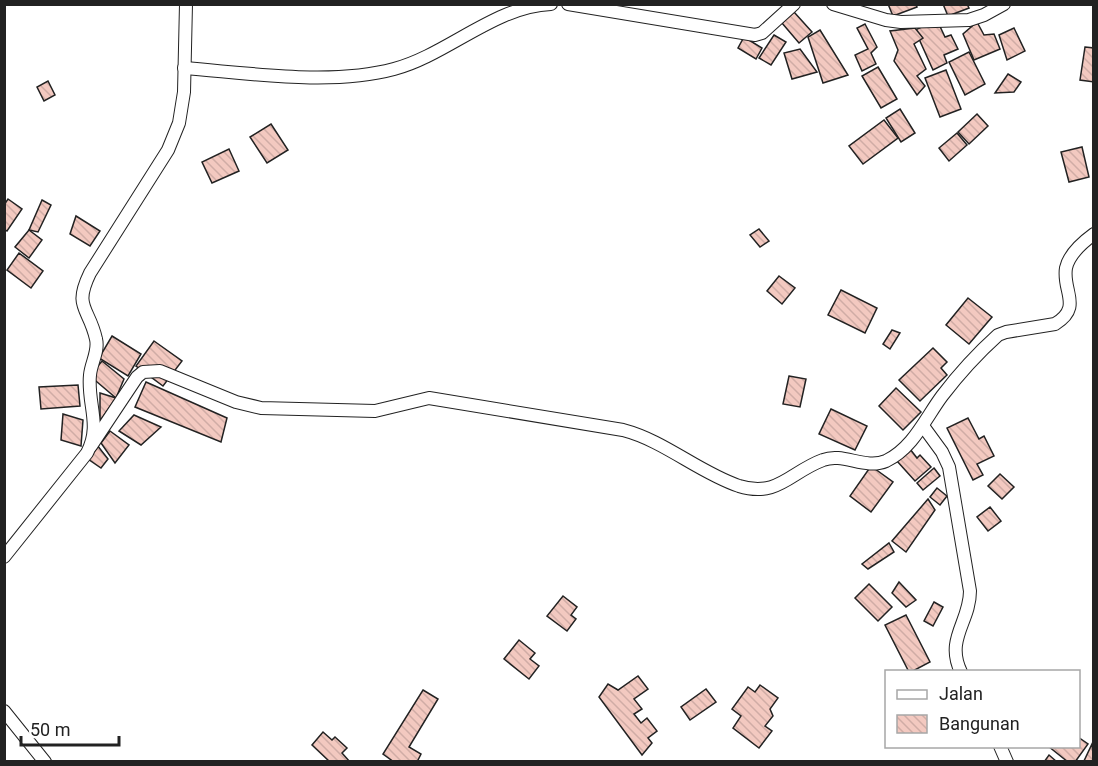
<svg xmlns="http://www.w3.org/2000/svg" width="1098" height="766" font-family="Roboto,sans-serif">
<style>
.building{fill:url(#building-back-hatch);stroke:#222;stroke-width:1.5}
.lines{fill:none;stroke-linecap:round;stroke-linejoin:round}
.minor-casing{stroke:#222;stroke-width:14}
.minor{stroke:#fff;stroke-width:12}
</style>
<defs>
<pattern id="building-back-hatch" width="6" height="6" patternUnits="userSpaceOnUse" patternTransform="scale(1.5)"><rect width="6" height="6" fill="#f3c9c0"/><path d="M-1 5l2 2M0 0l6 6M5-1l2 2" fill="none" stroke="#d0aca5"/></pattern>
</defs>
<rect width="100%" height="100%" fill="#fff"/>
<g class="building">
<polygon points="888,4 916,4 917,7 893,16"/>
<polygon points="943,4 967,4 969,8 948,16"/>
<polygon points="794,12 812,32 799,43 782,23"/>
<polygon points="937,20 945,37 951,35 958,49 944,55 947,63 933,70 915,30"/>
<polygon points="977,22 984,35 994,34 1000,49 974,60 963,34"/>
<polygon points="865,24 877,47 871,53 876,64 862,71 855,55 868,49 857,28"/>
<polygon points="915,28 923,38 914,44 926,69 917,76 925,86 917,95 894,61 898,50 890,31"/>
<polygon points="1014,28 1025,51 1007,60 999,35"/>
<polygon points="820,30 848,75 823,83 808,37"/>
<polygon points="774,35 786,42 771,65 759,58"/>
<polygon points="744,37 762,48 756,59 738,48"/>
<polygon points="1085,47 1094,48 1094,82 1080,80"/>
<polygon points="800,49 817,72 792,79 784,53"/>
<polygon points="969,52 985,84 965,95 949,62"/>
<polygon points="878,67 897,99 881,108 862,76"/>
<polygon points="946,70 961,109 940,117 925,78"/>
<polygon points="1008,74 1021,82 1014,92 995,93"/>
<polygon points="48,81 55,95 44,101 37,87"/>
<polygon points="900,109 915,133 901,142 886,118"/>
<polygon points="977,114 988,126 969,144 958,132"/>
<polygon points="884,120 898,138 863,164 849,146"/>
<polygon points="271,124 288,150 267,163 250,137"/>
<polygon points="957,133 967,145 949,161 939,148"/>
<polygon points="1082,147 1089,177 1069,182 1061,152"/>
<polygon points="229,149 239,171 212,183 202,162"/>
<polygon points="8,199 22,209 7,231 4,229 4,205"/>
<polygon points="42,200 51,205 38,232 29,230"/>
<polygon points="76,216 100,231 90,246 70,234"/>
<polygon points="759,229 769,241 760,247 750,235"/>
<polygon points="29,230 42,240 29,258 15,247"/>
<polygon points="19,253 43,271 31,288 7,270"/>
<polygon points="779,276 795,288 782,304 767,291"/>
<polygon points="841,290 877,308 865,333 828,315"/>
<polygon points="968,298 992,317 969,344 946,325"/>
<polygon points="892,330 900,333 890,349 883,344"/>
<polygon points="112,336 141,354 128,376 99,358"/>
<polygon points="154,341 182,361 163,386 136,366"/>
<polygon points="933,348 947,362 941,368 947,375 920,401 899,380"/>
<polygon points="102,361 124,379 116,398 90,376"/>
<polygon points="789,376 806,379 800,407 783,404"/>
<polygon points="146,382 227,418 221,442 135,407"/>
<polygon points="78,385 80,406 41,409 39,387"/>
<polygon points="896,388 921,412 903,430 879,406"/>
<polygon points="100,393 116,398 100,421"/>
<polygon points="831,409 867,426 855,450 819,434"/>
<polygon points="63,414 83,420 81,446 61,440"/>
<polygon points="134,415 161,427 141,445 119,431"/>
<polygon points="968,418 979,439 984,436 994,456 977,464 983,475 973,480 947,428"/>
<polygon points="110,431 129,445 115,463 101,443"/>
<polygon points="97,445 108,459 101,468 88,459"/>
<polygon points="910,449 917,458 920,455 931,467 915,481 897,461"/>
<polygon points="871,466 893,482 871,512 850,496"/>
<polygon points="934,468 940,476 923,490 917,483"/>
<polygon points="1000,474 1014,487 1002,499 988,486"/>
<polygon points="937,488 947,496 940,505 930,497"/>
<polygon points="928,499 935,510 906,552 892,541"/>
<polygon points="990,507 1001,521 988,531 977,517"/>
<polygon points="889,543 894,552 868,569 862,564"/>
<polygon points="899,582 916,600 906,607 892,593"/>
<polygon points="869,584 892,607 878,621 855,598"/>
<polygon points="563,596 577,607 571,615 576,619 567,631 547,616"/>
<polygon points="934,602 943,607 933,626 924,621"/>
<polygon points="906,615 930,662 911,672 909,672 885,625"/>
<polygon points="519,640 535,653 530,659 539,666 529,679 504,659"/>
<polygon points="638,676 648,689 634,699 642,709 634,714 641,723 647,718 657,731 648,738 652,743 642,755 599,697 608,684 618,690"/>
<polygon points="760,685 778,698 770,709 773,716 765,726 772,731 759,748 733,728 741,716 732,709 748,687 755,692"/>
<polygon points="706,689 716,702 690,720 681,707"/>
<polygon points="423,690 438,699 409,747 421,754 417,762 394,762 383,754"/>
<polygon points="323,732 332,740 335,737 347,748 342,753 350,762 330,762 312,745"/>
<polygon points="1078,737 1088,744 1075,762 1068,762 1048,746 1078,746"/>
<polygon points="1092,744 1094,762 1086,762 1084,761"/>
<polygon points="1049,755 1057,762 1044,762"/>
</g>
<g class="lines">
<g class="minor-casing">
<g id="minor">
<polyline points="568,4 755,35 762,33 794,4"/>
<polyline points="833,4 886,20 901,22 969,20 984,15 1004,4"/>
<path d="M184 68C249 73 331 86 394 69 447 55 495 6 551 4"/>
<path d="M923 426 942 452 949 467 970 591C970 622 945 639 961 672"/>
<path d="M91 446 137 377 143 372 160 371 236 402 261 408 375 411 429 398 623 430C665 441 698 472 739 486 778 498 790 472 823 460 843 452 865 470 886 461 913 448 925 419 942 396 958 375 978 353 998 335L1006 332 1055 324C1083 307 1062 291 1066 268 1069 254 1083 242 1094 234"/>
<path d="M4 557 87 453C102 425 87 404 90 375 91 363 99 351 96 339 89 307 73 308 90 273L168 150 179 123 184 92 186 4"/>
<polyline points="4,711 45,762"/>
<polyline points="1000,746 1007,762"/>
</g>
</g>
<use href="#minor" class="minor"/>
</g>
<rect width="1098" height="766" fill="none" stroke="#222222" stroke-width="12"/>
<rect x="885" y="670" width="195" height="78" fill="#ffffff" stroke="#a7a7a7" stroke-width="1.5"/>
<rect x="897" y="690" width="30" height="9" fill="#ffffff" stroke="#a7a7a7" stroke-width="1.5"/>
<text x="939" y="700" font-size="18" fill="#222222">Jalan</text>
<rect x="897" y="715" width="30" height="18" fill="url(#building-back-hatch)" stroke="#a7a7a7" stroke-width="1.5"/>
<text x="939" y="730" font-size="18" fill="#222222">Bangunan</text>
<path d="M21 736v9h98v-9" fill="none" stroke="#222222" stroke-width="3"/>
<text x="30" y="736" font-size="18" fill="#222222" stroke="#ffffff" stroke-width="4.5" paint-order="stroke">50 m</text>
</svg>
